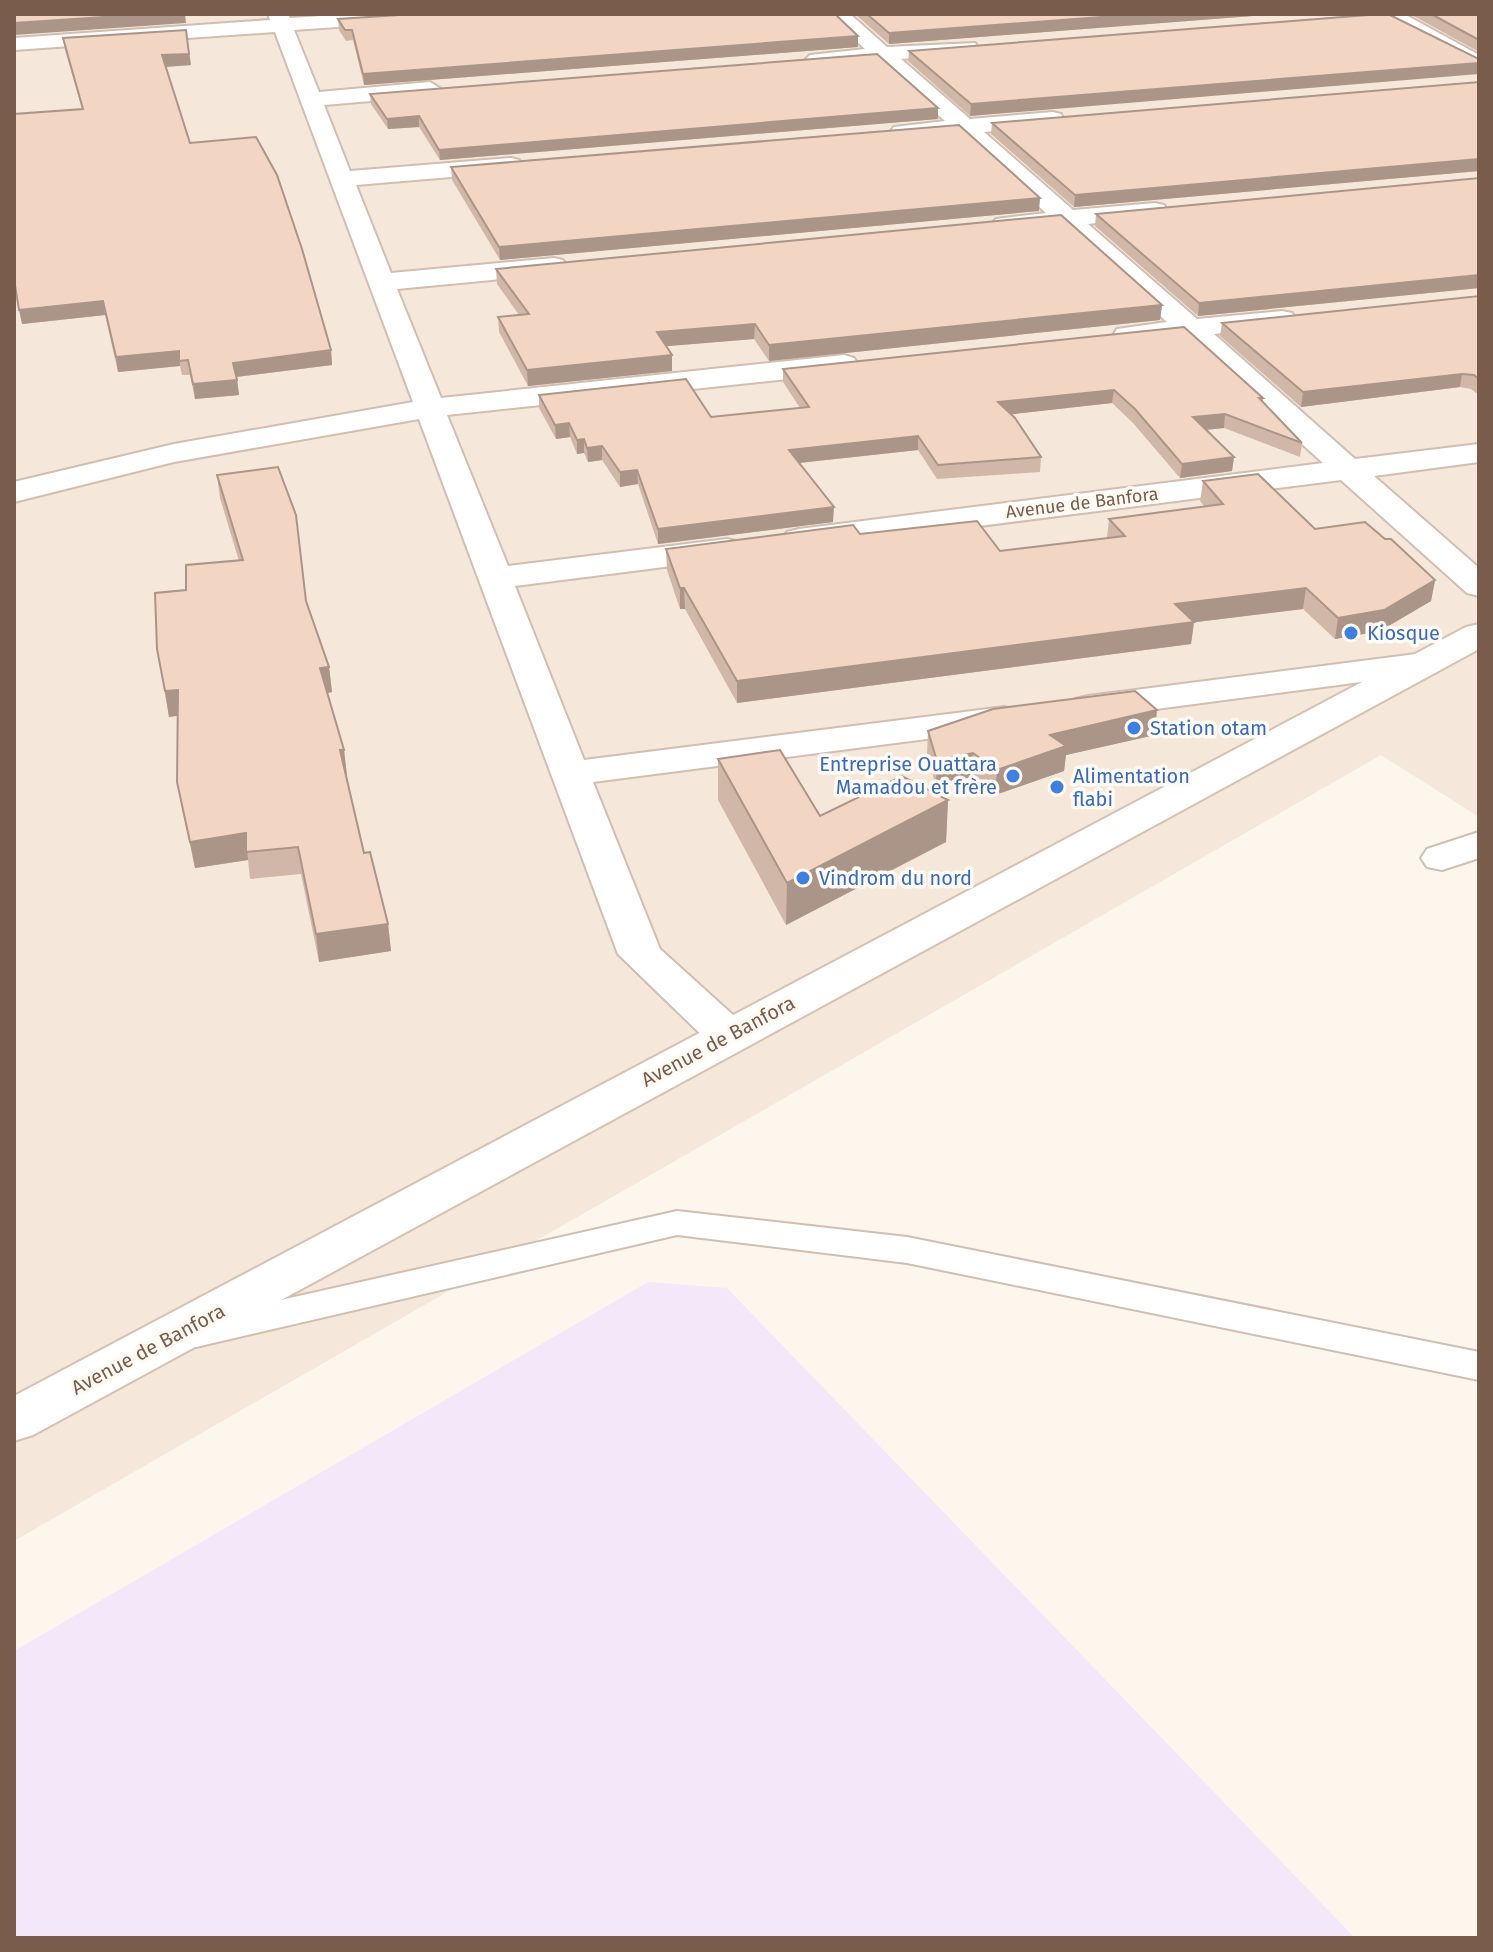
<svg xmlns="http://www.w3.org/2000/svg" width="1493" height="1952" font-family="'Fira Sans',sans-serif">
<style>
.residential{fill:#f5e8da}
.education{fill:#f3e8fa}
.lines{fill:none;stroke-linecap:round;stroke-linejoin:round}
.lane-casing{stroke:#d1beb0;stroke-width:4}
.street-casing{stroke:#d1beb0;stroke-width:4}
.secondary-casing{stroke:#d6c0b0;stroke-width:4}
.lane{fill:#fff;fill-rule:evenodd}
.street{fill:#fff;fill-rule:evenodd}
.secondary{fill:#fff;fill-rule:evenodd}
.wall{fill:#d1b7a8}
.shaded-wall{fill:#aa9588}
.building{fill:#f3d5c3;stroke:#aa9588;stroke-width:2}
.shop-dot{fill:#3f7fe0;stroke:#fffaf3;stroke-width:3}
.labels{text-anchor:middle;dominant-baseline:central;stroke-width:7;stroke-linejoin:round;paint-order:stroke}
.far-street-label{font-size:18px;fill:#7a5c4d;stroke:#fffaf3}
.shop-label{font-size:20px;fill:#366cbe;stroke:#fffaf3;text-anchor:start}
.street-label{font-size:20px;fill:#7a5c4d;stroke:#fffaf3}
</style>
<rect width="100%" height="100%" fill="#fdf6ec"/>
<polygon class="residential" points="14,14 1479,14 1479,817 1381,755 14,1541"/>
<polygon class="education" points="648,1282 727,1288 1355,1938 14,1938 14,1651"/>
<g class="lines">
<g class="lane-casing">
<polygon id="lane" points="677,1211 907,1237 1479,1352 1479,1380 907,1263 677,1235 196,1347 182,1343 177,1333 182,1323 196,1319"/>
</g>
<g class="street-casing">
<g id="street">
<polygon points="268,14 288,14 290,18 351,14 447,14 437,20 294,30 319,92 430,82 441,89 430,96 324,105 350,171 511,158 519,160 523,165 519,170 511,172 356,185 391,273 554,258 563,260 567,266 563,272 554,274 397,289 441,398 844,355 854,358 858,364 854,370 844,373 447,415 508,566 727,539 739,542 744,549 739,556 727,559 515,586 584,760 1004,707 1017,710 1023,718 1017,726 1004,729 593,782 660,949 744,1025 751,1035 744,1045 728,1049 712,1045 618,954 419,419 174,462 14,502 14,482 174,444 413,402 275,32 14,50 14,38 270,20"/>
<polygon points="828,14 850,14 887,47 975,43 978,47 968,53 901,59 970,119 1053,112 1061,114 1064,119 1061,124 1053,126 984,132 1073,210 1155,203 1164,205 1167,210 1164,215 1088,224 1197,319 1282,311 1292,313 1296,319 1292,325 1214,334 1355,459 1479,444 1479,462 1374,476 1479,568 1479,596 1467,593 1341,480 799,549 787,546 782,539 787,532 799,529 1323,463 1184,337 1127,343 1117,341 1113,335 1117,329 1167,322 1061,226 1005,232 996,229 992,224 996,219 1046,213 959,134 894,137 890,132 894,127 945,121 878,61 810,63 806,59 810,55 865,49"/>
<polygon points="1379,14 1404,14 1479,55 1479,70"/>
<polygon points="1424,653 1437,656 1442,664 1437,672 1088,718 1075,715 1069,707 1075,699 1088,696"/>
<polygon points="1479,832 1479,858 1442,870 1427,867 1421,858 1427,849"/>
</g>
</g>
<g class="secondary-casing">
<polygon id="secondary" points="1479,624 1479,649 33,1435 14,1441 14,1396 1466,627"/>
</g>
<use href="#lane" class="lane"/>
<use href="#street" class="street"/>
<use href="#secondary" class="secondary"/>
</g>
<g class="wall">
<polygon points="855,14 1277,14 889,44"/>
<polygon points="1410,14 1479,14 1479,52"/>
<polygon points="338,19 858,36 858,47 364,85 353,40 346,41 339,30"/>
<polygon points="63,38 191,65 166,67 190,143 331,350 332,365 237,377 239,395 195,399 190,375 182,375 180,366 118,372 105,315 22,324 82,109 65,50"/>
<polygon points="909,51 1479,59 970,116 908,61"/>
<polygon points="1479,82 1479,171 1074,207 991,134 992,123"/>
<polygon points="370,94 938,119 440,160 419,127 388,129 371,104"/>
<polygon points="451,167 1039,211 500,260 452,180"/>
<polygon points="1479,178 1479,288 1198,316 1095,226 1096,214"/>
<polygon points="496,269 1162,305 1160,320 769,361 754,339 666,346 672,371 528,386 499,332 498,317 519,315 497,284"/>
<polygon points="1479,296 1479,395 1471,389 1460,387 1301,407 1220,336 1222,323"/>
<polygon points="783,369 1263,398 1263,402 1302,443 1300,457 1224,428 1206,430 1234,457 1232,471 1180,478 1133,423 1112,403 1011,414 1041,457 1040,472 937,479 918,450 799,463 833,522 658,544 638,484 620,487 602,460 588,462 584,453 577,454 570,437 556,439 539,408 539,395 711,417 800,408 783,382"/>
<polygon points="217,475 306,601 329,667 332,692 327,693 344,750 347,776 346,776 364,853 388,924 391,951 319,962 301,874 250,879 248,860 195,868 182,808 177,782 178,716 169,717 157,649 186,590 239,561 220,498"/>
<polygon points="1203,481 1435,580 1431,601 1380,631 1335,639 1303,609 1194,622 1191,644 737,703 685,609 680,609 667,570 666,549 860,534 1000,551 1107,538 1109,519 1205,507 1200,501"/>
<polygon points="928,731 1155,735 1066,755 1064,771 995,795 971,777 936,786 927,755"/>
<polygon points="718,759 820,816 948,800 946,842 786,925 718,800"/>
</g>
<g class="shaded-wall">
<polygon points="149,14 185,14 186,23 14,35 14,23"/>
<polygon points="1141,14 1277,14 889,44 889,33"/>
<polygon points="186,30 191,65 164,67 162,55"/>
<polygon points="858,36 858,47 364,85 363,74"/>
<polygon points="1479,63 1479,74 970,116 971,104"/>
<polygon points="938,108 938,119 440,160 439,150"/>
<polygon points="419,116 419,127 388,129 387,119"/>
<polygon points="1479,159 1479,171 1074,207 1075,195"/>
<polygon points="1040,198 1039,211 500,260 499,247"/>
<polygon points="1479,275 1479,288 1198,316 1199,303"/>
<polygon points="103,301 105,315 22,324 19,310"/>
<polygon points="1162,305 1160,320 769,361 769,345"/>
<polygon points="755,324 754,339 657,347 657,332"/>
<polygon points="331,350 332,365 235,377 233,363"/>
<polygon points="179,351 180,366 118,372 116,357"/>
<polygon points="672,355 672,371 528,386 527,370"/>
<polygon points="1462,374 1460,387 1301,407 1303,392"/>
<polygon points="237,380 239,395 195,399 193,384"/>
<polygon points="1114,390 1112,403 997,416 998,402"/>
<polygon points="1225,414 1224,428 1192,431 1193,417"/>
<polygon points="569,423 570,437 556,439 555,425"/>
<polygon points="918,436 918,450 789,464 789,450"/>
<polygon points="584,439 584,453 577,454 577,440"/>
<polygon points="602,446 602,460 588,462 587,448"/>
<polygon points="1234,457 1232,471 1180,478 1182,464"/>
<polygon points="637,470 638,484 620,487 620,472"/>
<polygon points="834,507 833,522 658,544 658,529"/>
<polygon points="1435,580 1431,601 1380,631 1335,639 1338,618"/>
<polygon points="680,588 684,588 685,609 680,609"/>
<polygon points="1306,588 1303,609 1173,625 1175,604"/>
<polygon points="1194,622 1191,644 737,703 737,681"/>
<polygon points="329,667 332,692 323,694 320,668"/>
<polygon points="178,690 182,715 169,717 165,691"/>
<polygon points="1157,710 1155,735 1066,755 1064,771 995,795 997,770 1050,735"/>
<polygon points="340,750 344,750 347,776 343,776"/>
<polygon points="973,753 971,777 936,786 937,761"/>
<polygon points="948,800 946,842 786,925 787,883"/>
<polygon points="246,833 248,860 195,868 190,842"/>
<polygon points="388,924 391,951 319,962 316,934"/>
</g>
<g class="building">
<polygon points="14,14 149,14 14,23"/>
<polygon points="415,14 835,14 858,36 363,74 352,30 345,30 338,19"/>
<polygon points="867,14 1141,14 889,33"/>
<polygon points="1381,14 1388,14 1479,59 1479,63 971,104 909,51"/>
<polygon points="1431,14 1479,14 1479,40"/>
<polygon points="186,30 189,54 162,55 190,143 256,137 277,175 302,249 331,350 233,363 237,380 193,384 188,360 179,361 179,351 116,357 103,301 19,310 14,279 14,114 83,109 63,38"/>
<polygon points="877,54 938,108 439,150 419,116 387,119 370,94"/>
<polygon points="1479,82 1479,159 1075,195 992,123"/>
<polygon points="959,125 1040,198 499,247 451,167"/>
<polygon points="1479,178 1479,275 1199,303 1096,214"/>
<polygon points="1061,215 1162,305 769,345 755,324 657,332 672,355 527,370 498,317 529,314 496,269"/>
<polygon points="1479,296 1479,379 1474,375 1462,374 1303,392 1222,323"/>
<polygon points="1184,327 1263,398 1259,398 1302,443 1225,414 1193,417 1234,457 1182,464 1135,409 1114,390 998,402 1015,418 1041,457 938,465 918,436 789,450 834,507 658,529 637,470 620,472 602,446 587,448 584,439 577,440 569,423 555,425 539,395 686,379 711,417 809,407 783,369"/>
<polygon points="278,467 296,515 306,601 329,667 320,668 344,750 340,750 364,853 370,852 388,924 316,934 298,847 246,852 246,833 190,842 177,782 178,690 165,691 157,649 155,593 186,590 186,565 243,560 217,475"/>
<polygon points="1258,474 1315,529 1365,522 1385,539 1391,539 1435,580 1384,610 1338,618 1306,588 1175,604 1194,622 737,681 684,588 680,588 666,549 853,525 860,534 977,521 1000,551 1125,536 1109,519 1223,504 1203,481"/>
<polygon points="1135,691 1157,710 1050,735 1066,746 997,770 973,753 937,761 928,731 993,709"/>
<polygon points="780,750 820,816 902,776 948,800 787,883 718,759"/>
</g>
<g class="shop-dot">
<circle cx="1351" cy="633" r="8"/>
<circle cx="1134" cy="728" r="8"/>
<circle cx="1013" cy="776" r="8"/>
<circle cx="1057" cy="787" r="8"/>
<circle cx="803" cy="878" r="8"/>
</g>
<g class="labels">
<g class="far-street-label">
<text transform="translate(1082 503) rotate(-7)">Avenue de Banfora</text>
</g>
<g class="shop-label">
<text x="1367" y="633">Kiosque</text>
<text x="1150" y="728">Station otam</text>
<text x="997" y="764" text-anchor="end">Entreprise Ouattara<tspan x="997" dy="23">Mamadou et frère</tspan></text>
<text x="1073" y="776">Alimentation<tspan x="1073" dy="23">flabi</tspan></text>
<text x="819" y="878">Vindrom du nord</text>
</g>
<g class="street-label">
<text transform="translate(718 1041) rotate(-28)">Avenue de Banfora</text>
<text transform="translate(148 1349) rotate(-28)">Avenue de Banfora</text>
</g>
</g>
<rect width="1493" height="1952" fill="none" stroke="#7a5c4d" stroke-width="32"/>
</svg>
